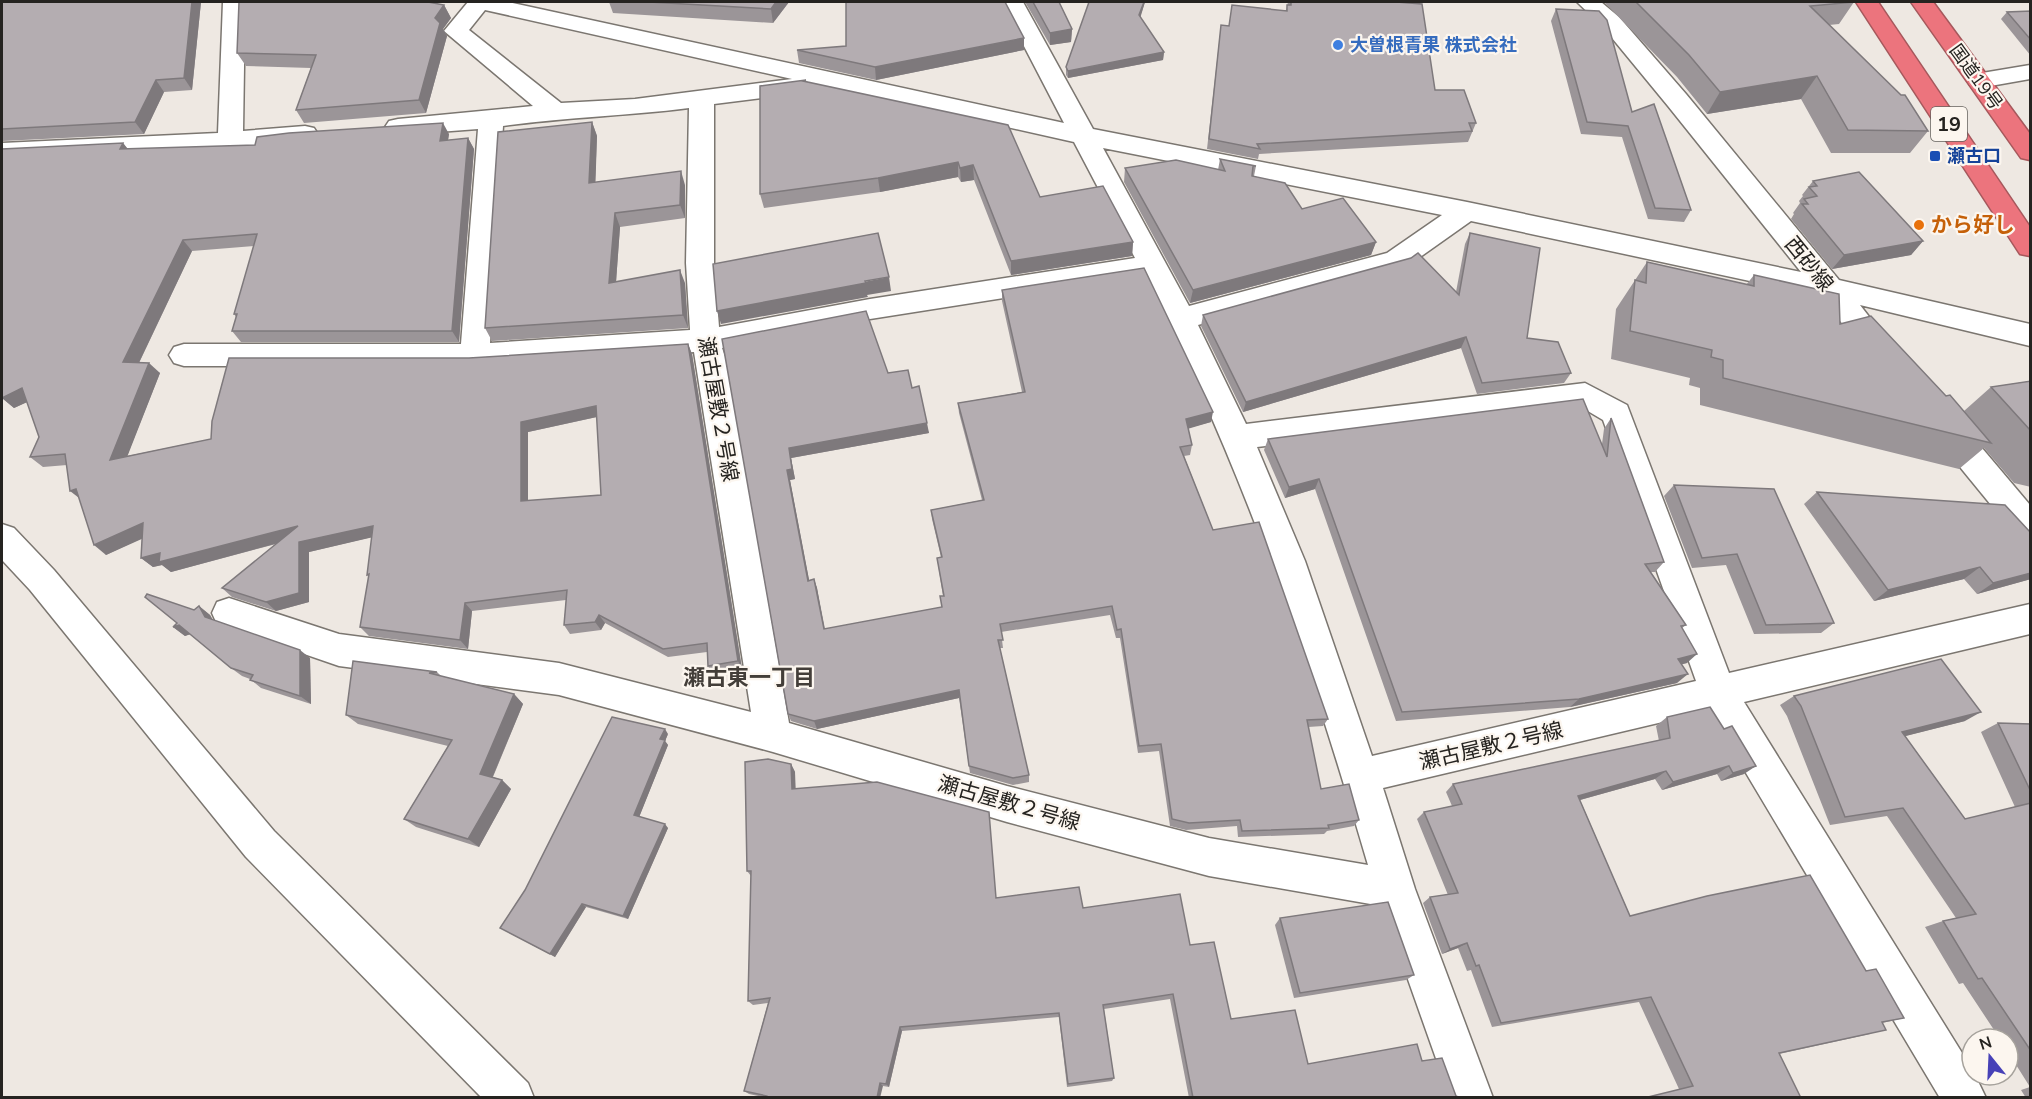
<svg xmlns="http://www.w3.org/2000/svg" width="2032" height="1099" font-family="'Nunito Sans','Noto Sans JP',sans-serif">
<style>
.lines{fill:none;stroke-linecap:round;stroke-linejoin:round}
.minor-casing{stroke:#7b7670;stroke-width:3}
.highway-casing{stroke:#a6585c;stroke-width:3}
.minor{fill:#fff;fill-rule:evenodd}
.highway{fill:#ec747d;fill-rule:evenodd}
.wall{fill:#9b9598;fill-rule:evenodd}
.shaded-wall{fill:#7e797c}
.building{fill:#b4adb1;stroke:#7e797c;stroke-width:1.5;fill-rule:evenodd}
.shop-dot{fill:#3f7fe0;stroke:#fcf6ef;stroke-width:2}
.transit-dot{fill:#1a4fb4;stroke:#fcf6ef;stroke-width:2}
.food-dot{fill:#e8710a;stroke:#fcf6ef;stroke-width:2}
.labels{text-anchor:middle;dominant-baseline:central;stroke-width:4.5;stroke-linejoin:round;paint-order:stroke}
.far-shop-label{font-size:18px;font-weight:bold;fill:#366cbe;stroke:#fcf6ef;text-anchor:start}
.far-street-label{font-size:18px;fill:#252320;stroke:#fcf6ef}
.far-transit-label{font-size:18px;font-weight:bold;fill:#164399;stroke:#fcf6ef;text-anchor:start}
.shield{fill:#fcf6ef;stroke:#66625e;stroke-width:1.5}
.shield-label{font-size:20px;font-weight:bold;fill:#252320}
.food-label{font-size:21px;font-weight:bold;fill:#c56008;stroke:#fcf6ef;text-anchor:start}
.street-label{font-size:21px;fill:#252320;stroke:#fcf6ef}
.neighbourhood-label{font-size:22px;font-weight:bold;fill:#433e39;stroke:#fcf6ef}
</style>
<rect width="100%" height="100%" fill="#eee8e2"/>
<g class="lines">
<g class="minor-casing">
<g id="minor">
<polygon points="223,2 245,2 243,131 305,126 314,128 318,134 314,140 192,152 2,159 2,143 218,133"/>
<path d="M468 2H508L1064 123 1001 2H1023L1093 129 1467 202 1801 272 1668 106 1603 27 1577 2H1601L1619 17 1686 94 1839 280 2030 324V346L1860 305 1898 354 1893 362 1883 365 1873 362 1820 296 1471 221 1406 267 1198 325 1246 424 1585 383 1627 405 1729 673 2030 604V634L1744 702 1972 1069V1075H1975L1986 1098H1940L1709 711 1383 788 1415 889 1493 1098H1450L1382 906 1209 876 1007 822 773 752 559 695 339 666 217 624 212 613 217 602 229 598 339 634 559 663 751 712 694 352 475 366H184L174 363 169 355 174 347 184 344H461L478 129 398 135 389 133 385 127 389 121 398 119 533 106 444 31ZM485 10 792 79 635 99 561 103 469 30ZM814 84 1074 142 1135 258 870 299 719 327 714 263V104L803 93 812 90ZM689 108 686 263 690 330 490 343 503 126C565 117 627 116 689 108ZM1103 148 1442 215 1387 253 1189 306ZM1144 276C1242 463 1309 663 1368 865L1209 838 1007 786 789 723 727 362 722 348 870 319ZM1581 407 1603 420 1696 681 1372 756 1305 561 1257 447Z"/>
<polygon points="2030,65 2030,79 1979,88 1970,85 1967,80 1970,75"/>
<polygon points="1944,413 1955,416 2030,505 2030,541 2018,538 1933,434 1929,425 1933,416"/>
<polygon points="2,524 14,528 54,570 274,831 528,1083 534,1098 482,1098 246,857 30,590 2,560"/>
</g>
</g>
<g class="highway-casing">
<g id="highway">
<polygon points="1856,2 1878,2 2030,227 2030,256 2020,254"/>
<polygon points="1911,2 1933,2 2030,134 2030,160 2021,158"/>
</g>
</g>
<use href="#minor" class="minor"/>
<use href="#highway" class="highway"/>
</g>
<g class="wall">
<polygon points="2,2 201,2 192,90 164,92 144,134 2,141 2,146"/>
<polygon points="609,2 789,2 773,23 613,13"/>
<polygon points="1025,2 1059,2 1072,29 1071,42 1050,45"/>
<polygon points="1145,2 1140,17 1164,52 1163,60 1068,78 1066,75 1066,67"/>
<polygon points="1288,2 1396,2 1435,90 1476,123 1468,142 1259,154 1258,159 1207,149 1221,25 1229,26 1286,10"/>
<polygon points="1604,2 1854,2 1839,24 1829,25 1928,131 1910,153 1831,153 1801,99 1707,114 1677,77"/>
<polygon points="444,5 451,18 443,29 447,36 426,113 304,123 296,110 311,68 246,66 237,53"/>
<polygon points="1556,9 1632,112 1691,210 1684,222 1648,219 1622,137 1581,134 1551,21"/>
<polygon points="2031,11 2031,56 2001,19 2007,12"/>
<polygon points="797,50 1024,50 876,80 799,63"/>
<polygon points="806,81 1040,197 1133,242 1132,256 1011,275 974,180 961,182 958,177 880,192 764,208 760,194"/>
<polygon points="592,122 597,136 595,182 685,185 685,218 620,227 616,282 685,283 688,328 492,341 485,328"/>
<path d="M449 134 448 140 468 138 474 149 459 342H241L232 331 236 317 234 314 254 246 192 251 139 363 160 373 127 456 211 439 469 358 688 344 692 354 742 669 712 674 708 666 707 652 668 657 605 623 601 630 570 634 564 625 566 600 472 611 468 649 369 636 360 627 369 577 367 575 372 537 309 552V602L276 611 232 597 222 588 276 544 171 572 162 565 153 567 141 558 142 538 106 555 79 498 67 465 43 467 30 457 39 437 27 402 14 408 2 398 123 143 128 149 255 145ZM597 417 601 495 528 501V432Z"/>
<polygon points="1220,159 1256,166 1254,176 1302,209 1376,242 1371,255 1190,303 1124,182 1125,168 1218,170"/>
<polygon points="1813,181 1923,241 1911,255 1832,269 1791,219 1794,214 1793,213 1800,203 1799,201 1803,196 1802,195"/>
<polygon points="1470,233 1527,338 1571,373 1564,383 1477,394 1461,348 1243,412 1201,326 1203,315 1456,292 1465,244"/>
<polygon points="1647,262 1746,285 1754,275 1840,324 1946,396 1964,411 1991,387 2031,381 2031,487 2014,483 1984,448 1959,469 1700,405 1700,388 1689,385 1690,378 1611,359 1616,309"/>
<polygon points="1002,290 1211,422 1188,428 1192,445 1190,455 1184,456 1213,530 1328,719 1323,726 1308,727 1321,789 1359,820 1354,826 1327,831 1324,834 1238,837 1237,826 1186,830 1170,826 1159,751 1138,753 1120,638 1116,638 1110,615 1001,632 1003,648 1000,648 1029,775 1029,782 1013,785 970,773 959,698 817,729 791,721 788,714 722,339 888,373 912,388 929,433 791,458 795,479 790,480 809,580 814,579 817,588 825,629 942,607 943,596 937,558 941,557 932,519 931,510 982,500 959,413 958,403 1022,392 1002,301"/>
<polygon points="1611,418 1664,562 1655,572 1651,572 1686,625 1682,628 1687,663 1681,664 1677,683 1570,707 1396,721 1315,489 1285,498 1264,450 1268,439 1602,444 1604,429"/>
<polygon points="1674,485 1834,623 1821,633 1754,634 1726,565 1692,568 1664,496"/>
<polygon points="1817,492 2031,533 2031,579 1977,594 1964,579 1874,601 1804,504"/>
<polygon points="199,606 210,615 213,620 310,658 311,704 261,688 250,679 242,676 231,668 190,634 185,636 173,627"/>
<polygon points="353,661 437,672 441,676 514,694 523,704 493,777 502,780 511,789 479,847 416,827 404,819 448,746 358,724 346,715"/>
<polygon points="1794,696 1965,721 1905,736 1965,819 2015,807 1981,732 1998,723 2031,724 2031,1098 2026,1098 2021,1090 2030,1087 2008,1052 2008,1039 2000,1039 1963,983 1959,984 1925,927 1943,921 1956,918 1887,816 1830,825 1787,716 1780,705"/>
<polygon points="1667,717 1744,774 1721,781 1717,774 1662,790 1655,779 1580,800 1630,916 1866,971 1904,1018 1882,1023 1870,1034 1779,1054 1801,1098 1679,1089 1639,1002 1492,1027 1471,970 1467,971 1458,948 1442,954 1423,903 1430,897 1448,895 1417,819 1424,812 1452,806 1446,792 1453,784 1659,741 1656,726"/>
<polygon points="668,734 665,741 668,745 639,817 668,828 628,919 586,907 555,957 500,928"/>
<polygon points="791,764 795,772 795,789 996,898 1083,908 1190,945 1231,1019 1308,1064 1422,1061 1456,1096 1460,1098 1189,1098 1170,999 1104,1009 1114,1078 1112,1081 1067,1087 1059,1017 902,1031 889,1087 883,1086 767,1098 749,1094 744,1091 768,1003 753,1005 748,1001 751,876 747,871"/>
<polygon points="1280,918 1414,975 1406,980 1294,998 1275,925"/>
</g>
<g class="shaded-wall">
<polygon points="192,2 201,2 192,90 184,78"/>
<polygon points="776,2 789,2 773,23 771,9"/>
<polygon points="1144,2 1145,2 1139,22 1139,15"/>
<polygon points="444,5 451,18 443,29 447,36 426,113 419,100 435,18"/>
<polygon points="1072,29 1071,42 1050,45 1050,33"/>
<polygon points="1024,38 1024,50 876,80 875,67"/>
<polygon points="1164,52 1163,60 1068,78 1068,71"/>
<polygon points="1817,76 1801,99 1707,114 1720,92"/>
<polygon points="156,80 164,92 144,134 135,122"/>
<polygon points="592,122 597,136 595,197 589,183"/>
<polygon points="443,123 449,134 446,153 440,141"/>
<polygon points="468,138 474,149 459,342 452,331"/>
<polygon points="123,143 132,155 120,149"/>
<polygon points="958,162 958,177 880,192 878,178"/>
<polygon points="973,165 974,180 961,182 960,168"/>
<polygon points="681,171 685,185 685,218 680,205"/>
<polygon points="615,213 620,227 615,296 609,283"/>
<polygon points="183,240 192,251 134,373 123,362"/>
<polygon points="1923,241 1911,255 1832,269 1844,255"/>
<polygon points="1133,242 1132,256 1011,275 1011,261"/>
<polygon points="1376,242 1371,255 1190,303 1193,290"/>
<polygon points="680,270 685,283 688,328 683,315"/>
<polygon points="889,277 891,291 867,295 868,297 721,324 717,311"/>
<polygon points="1466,337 1461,348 1243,412 1246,402"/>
<polygon points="688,344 692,354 742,669 738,661"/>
<polygon points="149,363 160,373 122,470 110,460"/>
<polygon points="22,388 34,399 14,408 2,398"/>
<polygon points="596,406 601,416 528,432 528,511 521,501 521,422"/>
<polygon points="1213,412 1211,422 1184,430 1186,419"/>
<polygon points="927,423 929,433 791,458 795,479 790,480 811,590 808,581 787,470 789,448"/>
<polygon points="1319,479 1315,489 1285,498 1289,487"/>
<polygon points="76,489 83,501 70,491"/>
<polygon points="143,523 155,533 106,555 94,545"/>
<polygon points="298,526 308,535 171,572 162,565 153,567 141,558 160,553"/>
<polygon points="373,526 382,535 309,552 309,602 276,611 266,602 299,542"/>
<polygon points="1980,567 1964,579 1874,601 1888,590"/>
<polygon points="2031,573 2031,579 1977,594 1993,583"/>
<polygon points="814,579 817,588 826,638 824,629"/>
<polygon points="465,603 472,611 468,649 460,640"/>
<polygon points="199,606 210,615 216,626 205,617"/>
<polygon points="599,615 605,623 601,630 595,622"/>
<polygon points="179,625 191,634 185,636 173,627"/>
<polygon points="300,650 310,658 311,704 300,696"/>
<polygon points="1697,654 1687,663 1668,668 1678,659"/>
<polygon points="1688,674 1677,683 1570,707 1579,699"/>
<polygon points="959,690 959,698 817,729 814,721"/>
<polygon points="514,694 523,704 490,783 480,774"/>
<polygon points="1981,712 1965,721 1886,741 1902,732"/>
<polygon points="665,729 668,734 665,741 668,745 638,820 634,815 660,739"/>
<polygon points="791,764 795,772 796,797 792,789"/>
<polygon points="1729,766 1717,774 1662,790 1673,782"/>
<polygon points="1756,766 1744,774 1721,781 1733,773"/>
<polygon points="1666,771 1655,779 1569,803 1578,796"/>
<polygon points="502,780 511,789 479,847 468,839"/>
<polygon points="665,824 668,828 628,919 623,916"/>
<polygon points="582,904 586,907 555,957 550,954"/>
<polygon points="1467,943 1458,948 1442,954 1450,949"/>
<polygon points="900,1027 902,1031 889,1087 886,1084"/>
<polygon points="880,1083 883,1086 880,1098 877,1098"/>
</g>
<g class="building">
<polygon points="2,2 192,2 184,78 156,80 135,122 2,129"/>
<polygon points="239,2 428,2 444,5 435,18 440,23 419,100 296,110 316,55 237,53"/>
<polygon points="649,2 776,2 771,9"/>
<polygon points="846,2 1005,2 1024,38 875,67 797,50 846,46"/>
<polygon points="1033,2 1059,2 1072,29 1050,33"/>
<polygon points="1089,2 1144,2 1139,15 1164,52 1068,71 1066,67"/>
<polygon points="1291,2 1396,2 1422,4 1435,90 1464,90 1476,123 1469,123 1472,131 1257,144 1260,149 1209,139 1221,25 1229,26 1232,5 1287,11 1287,5 1291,5"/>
<polygon points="1636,2 1854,2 1810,6 1901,95 1905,95 1928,131 1848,130 1817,76 1720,92 1689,55"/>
<polygon points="1556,9 1599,11 1607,20 1632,112 1654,104 1691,210 1655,208 1628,126 1587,122"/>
<polygon points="2031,11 2031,40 2007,12"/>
<polygon points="806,80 803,81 1008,125 1040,197 1103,186 1133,242 1011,261 973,165 960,168 958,162 878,178 760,194 760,86"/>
<polygon points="592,122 589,183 681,171 680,205 615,213 609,283 680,270 683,315 485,328 498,132"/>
<path d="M443 123 440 141 468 138 452 331H232L237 314H234L257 234 183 240 123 362 149 363 110 460 211 439 212 421 229 358H469L688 344 738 661 708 666 707 643 663 649 599 615 595 622 564 625 567 590 465 603 460 640 360 627 369 574 367 575 373 526 299 542V593L266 602 222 588 298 526 159 562 160 553 141 558 143 523 94 545 76 489 70 491 65 454 30 457 39 437 22 388 2 398V149L123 143 120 149 255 145 257 137 289 133ZM596 406 601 495 521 501V422Z"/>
<polygon points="1220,159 1256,166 1253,166 1252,176 1285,183 1302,209 1343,198 1376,242 1193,290 1125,168 1176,160 1225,171"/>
<polygon points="1859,172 1923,241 1844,255 1802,204 1808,204 1804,199 1817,196 1809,187 1817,186 1813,181"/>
<polygon points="878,233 889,277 865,281 866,283 717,311 713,264"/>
<polygon points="1470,233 1540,248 1527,338 1558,342 1571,373 1482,383 1466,337 1246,402 1203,315 1411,258 1418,253 1459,295"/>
<polygon points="1647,262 1754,286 1754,275 1839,294 1840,324 1871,316 1946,396 1950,395 1991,443 1723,378 1723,360 1711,357 1712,350 1630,331 1635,280 1646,283"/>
<polygon points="1144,268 1213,412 1186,419 1192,445 1180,447 1213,530 1259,522 1328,719 1307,720 1321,789 1349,784 1359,820 1328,825 1329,828 1242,831 1240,820 1189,823 1172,819 1161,744 1139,746 1121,629 1117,630 1112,606 1000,624 1003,640 998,640 1029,775 1013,778 969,766 959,690 814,721 788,714 722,339 866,311 888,373 908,370 912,388 919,386 927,423 789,448 792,469 787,470 808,581 814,579 824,629 942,607 940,596 944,596 937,558 942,557 931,510 984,500 958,403 1025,392 1002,290"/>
<polygon points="2031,381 2031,431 1991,387"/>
<polygon points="1583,399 1607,457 1611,418 1664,562 1645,564 1686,625 1681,626 1697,654 1678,659 1688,674 1579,699 1402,712 1319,479 1289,487 1268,439"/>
<polygon points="1674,485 1774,489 1834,623 1766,625 1737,554 1702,558"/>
<polygon points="1817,492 2005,505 2031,533 2031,573 1993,583 1980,567 1888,590"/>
<polygon points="147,594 194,610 199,606 205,617 300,650 300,696 250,680 253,675 231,668 179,625 173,627 177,623 145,597"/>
<polygon points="1941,659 1981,712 1902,732 1965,819 2031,803 2031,1051 1982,978 1978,979 1943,921 1976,914 1903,808 1845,817 1801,706 1794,696"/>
<polygon points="353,661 437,672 429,673 514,694 480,774 502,780 468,839 404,819 452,740 346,715"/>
<polygon points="1710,707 1724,729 1732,726 1756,766 1733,773 1729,766 1673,782 1666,771 1578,796 1630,916 1707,896 1810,875 1866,971 1876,969 1904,1018 1882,1022 1886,1030 1779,1053 1801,1098 1644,1098 1693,1086 1651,997 1501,1023 1479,965 1476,966 1467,943 1450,949 1430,897 1458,893 1424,812 1462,804 1453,784 1670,738 1667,717"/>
<polygon points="612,717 665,729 660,739 665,740 634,815 665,824 623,916 582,904 550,954 500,928 525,890"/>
<polygon points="1998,723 2031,724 2031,792"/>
<polygon points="768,759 791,764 792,789 877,782 989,812 996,898 1079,887 1083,908 1180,894 1190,945 1214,942 1231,1019 1295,1010 1308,1064 1417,1044 1422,1061 1442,1058 1456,1096 1460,1098 1193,1098 1173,994 1103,1005 1114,1078 1068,1084 1059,1013 900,1027 886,1084 880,1083 877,1098 767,1098 767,1096 744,1091 770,998 748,1001 751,871 747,871 745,762"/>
<polygon points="1388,902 1414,975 1300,993 1280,918"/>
</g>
<circle class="shop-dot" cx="1338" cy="45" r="6"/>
<rect class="transit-dot" x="1929" y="150" width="12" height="12" rx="3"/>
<circle class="food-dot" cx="1919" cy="225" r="6"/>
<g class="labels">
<g class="far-shop-label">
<text x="1350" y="45">大曽根青果 株式会社</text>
</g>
<g class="far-street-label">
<text transform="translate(1976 77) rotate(54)">国道19号</text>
</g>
<g class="far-transit-label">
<text x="1947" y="156">瀬古口</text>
</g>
<rect class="shield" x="1931" y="107" width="36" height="34" rx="4.5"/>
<g class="shield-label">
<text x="1949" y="124">19</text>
</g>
<g class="food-label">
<text x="1931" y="225">から好し</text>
</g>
<g class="street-label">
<text transform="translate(1809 264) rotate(51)">西砂線</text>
<text transform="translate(718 409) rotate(80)">瀬古屋敷２号線</text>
<text transform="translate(1491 746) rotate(-13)">瀬古屋敷２号線</text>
<text transform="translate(1009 803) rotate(16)">瀬古屋敷２号線</text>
</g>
<g class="neighbourhood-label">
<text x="749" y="678">瀬古東一丁目</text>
</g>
</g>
<rect width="2032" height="1099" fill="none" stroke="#252320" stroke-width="6"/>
<g transform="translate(1990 1057) rotate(342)"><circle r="28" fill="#fcf6ef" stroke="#a6a29c" stroke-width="1.5"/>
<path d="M0-4.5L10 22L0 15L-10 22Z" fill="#4741b7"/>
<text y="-9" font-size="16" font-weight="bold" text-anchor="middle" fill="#252320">N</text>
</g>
</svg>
